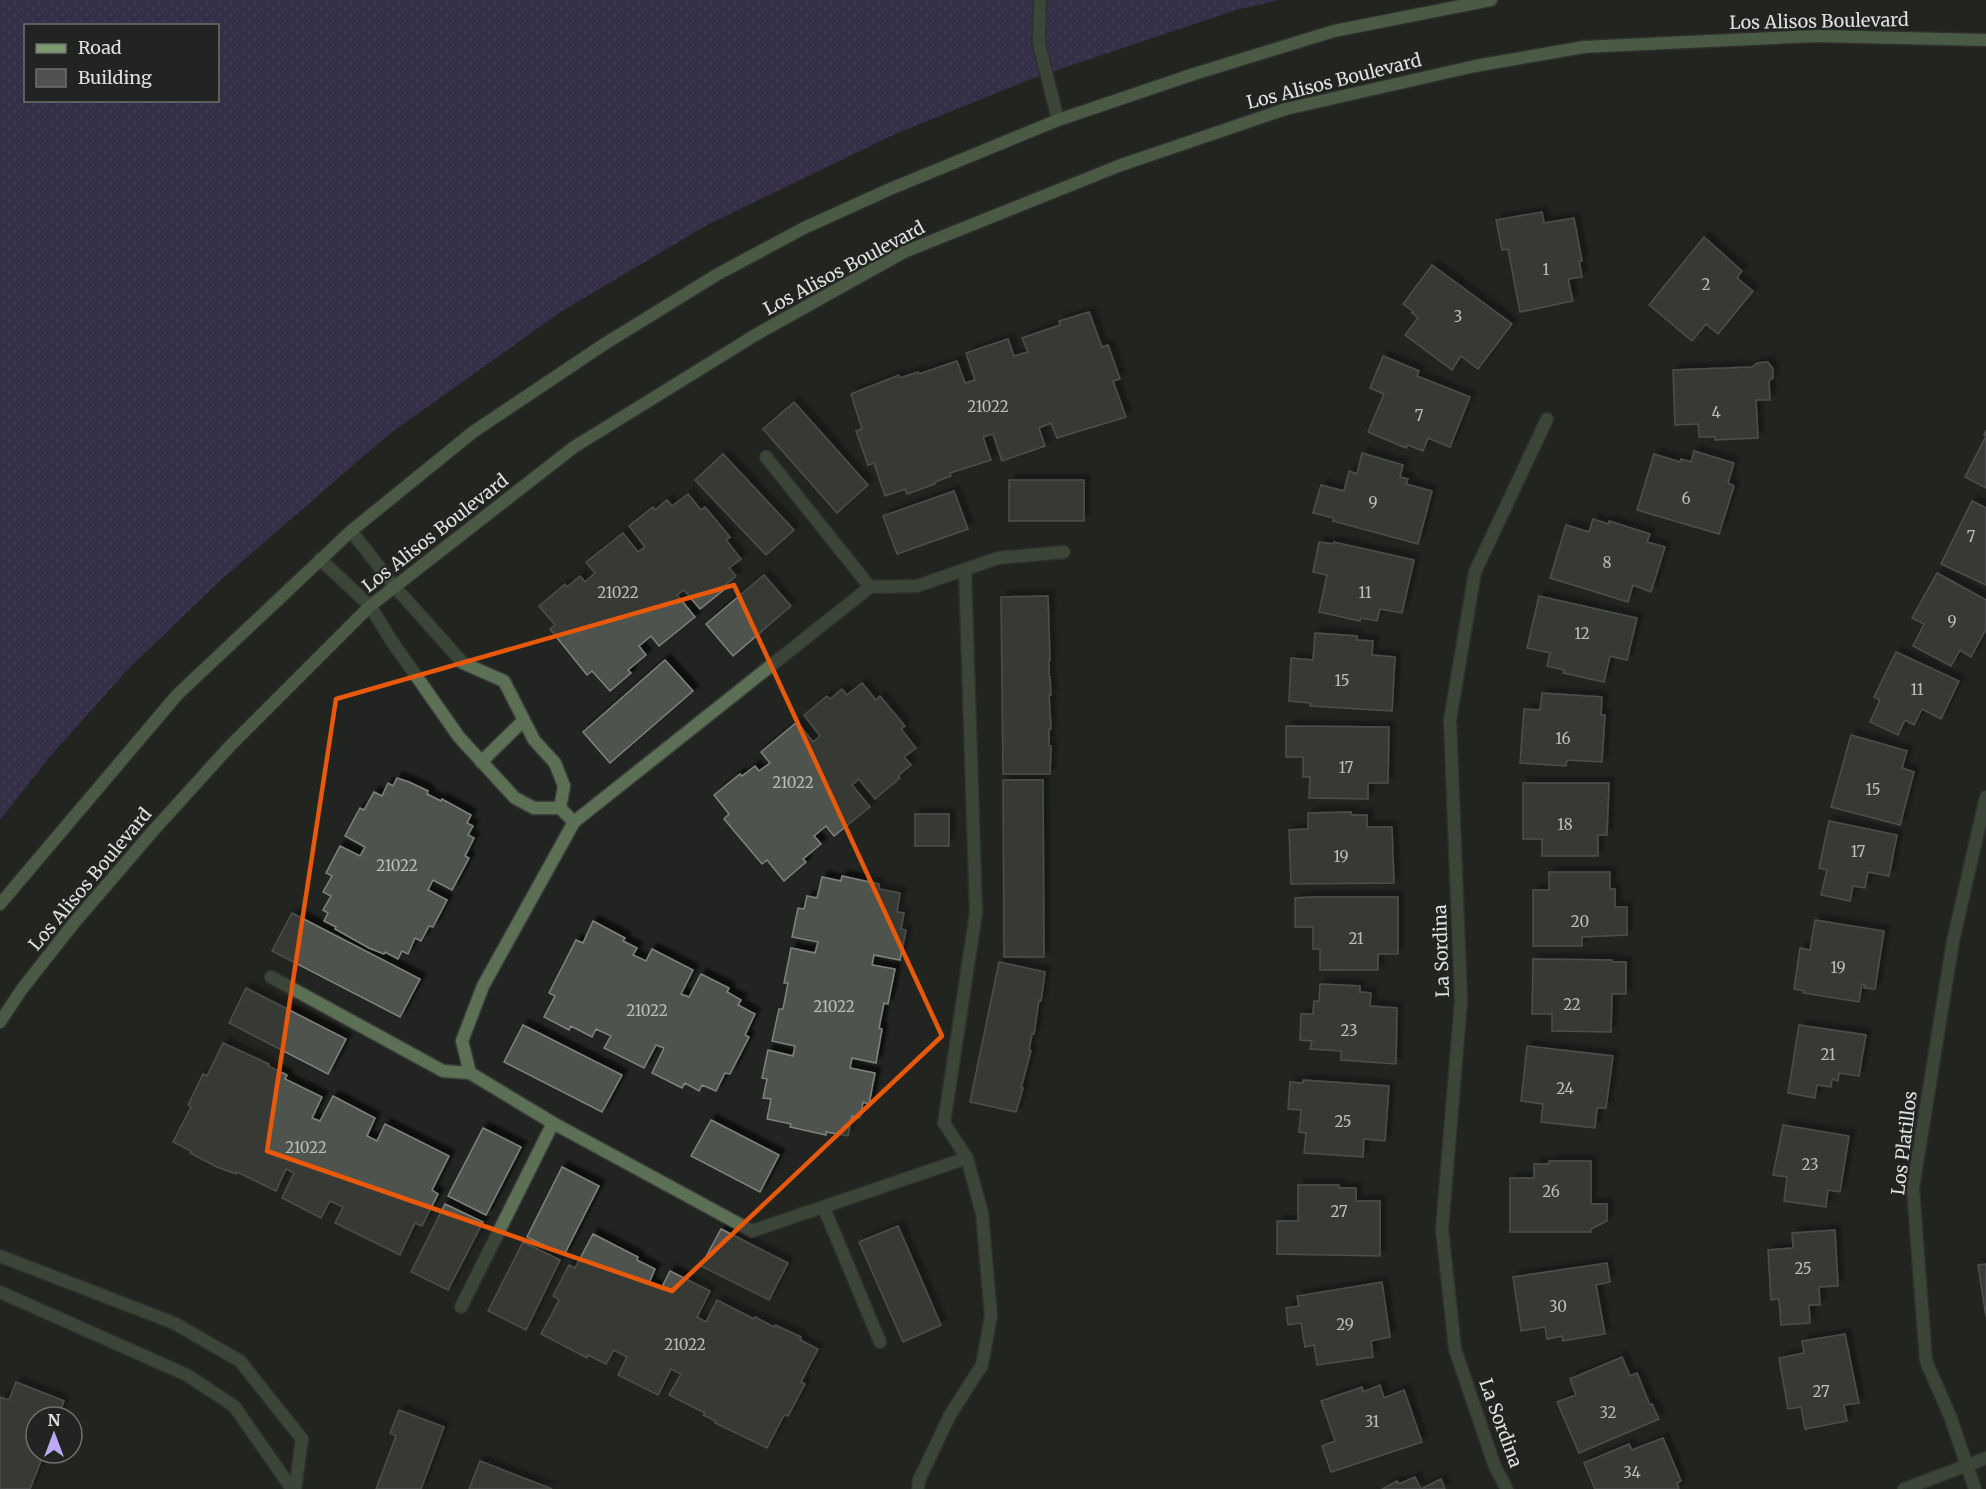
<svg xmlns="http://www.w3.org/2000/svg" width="1986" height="1489" font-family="Merriweather,serif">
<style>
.grass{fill:url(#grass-dots);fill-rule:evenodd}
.building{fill:#4f524e;stroke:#7f827f;stroke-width:1.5;filter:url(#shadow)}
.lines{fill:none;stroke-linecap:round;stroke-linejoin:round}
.lane-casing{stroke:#3c3e3c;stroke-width:15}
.street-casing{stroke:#3c3e3c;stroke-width:15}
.secondary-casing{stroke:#3c3e3c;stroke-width:15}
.lane{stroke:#5b7054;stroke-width:12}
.street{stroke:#5b7054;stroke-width:12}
.secondary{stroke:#7a9c6f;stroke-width:12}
.marked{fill:none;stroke:#e8590c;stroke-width:4.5;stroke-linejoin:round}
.labels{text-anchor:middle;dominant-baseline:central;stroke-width:4.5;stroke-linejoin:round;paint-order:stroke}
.number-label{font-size:15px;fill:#bbbdbb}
.street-label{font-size:18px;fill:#dfe1df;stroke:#222421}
</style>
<defs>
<pattern id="grass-dots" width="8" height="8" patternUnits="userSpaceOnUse" patternTransform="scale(1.5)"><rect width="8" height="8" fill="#4d3c78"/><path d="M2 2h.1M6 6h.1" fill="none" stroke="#66588b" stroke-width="1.8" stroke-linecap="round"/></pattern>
<filter id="shadow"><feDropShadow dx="5.5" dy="-5.5" stdDeviation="1.5" flood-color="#0009"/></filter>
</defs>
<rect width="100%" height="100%" fill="#222421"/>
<path class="grass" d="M0 0H1279L1236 10 1031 79 895 134 707 225 559 313 388 435 222 579 129 668 47 760 0 820ZM26 26H218V100H26Z"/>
<g class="building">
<polygon points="1542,212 1544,223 1574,218 1582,261 1579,261 1582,277 1568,279 1573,301 1520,312 1508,249 1502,250 1496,220"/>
<polygon points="1704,237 1742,271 1737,278 1753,291 1718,334 1706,324 1692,341 1649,305"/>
<polygon points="1432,265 1512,324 1478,369 1461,356 1452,370 1405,335 1418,318 1412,313 1414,312 1403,304"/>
<polygon points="1089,312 1102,347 1108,345 1120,379 1113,381 1126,417 1057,438 1051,423 1039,428 1045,446 1002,461 993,434 983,437 991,460 950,473 951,476 935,482 935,484 907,494 905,489 885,496 874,463 868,465 856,431 862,429 851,394 899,375 900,378 918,372 919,374 957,361 965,383 975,380 966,353 1008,339 1014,356 1028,352 1022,338 1060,325 1059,321"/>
<polygon points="1383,356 1419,371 1417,376 1470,397 1450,447 1428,438 1423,451 1408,445 1406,448 1368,432 1384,394 1370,388"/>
<polygon points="1768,362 1773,369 1773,378 1769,381 1770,400 1756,400 1758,438 1715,440 1715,437 1699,437 1698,424 1675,425 1673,370 1752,367 1757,363"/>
<polygon points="794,402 868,485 837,513 763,429"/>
<polygon points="1986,430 1986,488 1965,477 1986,436 1984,435"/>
<polygon points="1694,451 1734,463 1728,483 1734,486 1719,534 1637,510 1654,454 1680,462 1681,459 1691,462"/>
<polygon points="1362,453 1403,465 1400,477 1408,479 1406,484 1432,491 1418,544 1333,521 1334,518 1313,513 1321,485 1344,491 1349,471 1357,474"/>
<polygon points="723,454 794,530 766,555 695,480"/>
<rect x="1009" y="480" width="75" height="41"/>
<polygon points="954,491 968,529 897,554 883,516"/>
<polygon points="688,494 701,510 705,507 730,537 726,540 741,559 729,568 736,576 723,587 725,589 700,609 684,590 677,595 695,617 659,646 651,636 639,646 646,655 628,670 631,673 610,691 592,671 587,675 550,629 555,625 539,606 565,584 567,587 580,576 585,582 595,573 586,562 623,533 638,552 645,547 629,526 653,507 655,510 667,500 672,506"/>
<polygon points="1972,501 1986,508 1986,585 1941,564"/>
<polygon points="1593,519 1608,524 1609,521 1650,534 1647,542 1665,547 1651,592 1633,585 1628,602 1550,578 1566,525 1589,532"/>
<polygon points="1319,542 1333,544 1334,542 1414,560 1402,613 1380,609 1377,621 1361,618 1360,621 1319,612 1327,575 1313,572"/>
<polygon points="1937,573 1986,600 1986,629 1971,657 1960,650 1951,666 1913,646 1924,624 1912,618"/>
<polygon points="764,575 791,606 733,656 706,624"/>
<polygon points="1048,596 1050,660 1049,660 1049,677 1050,677 1051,695 1049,695 1051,729 1049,729 1049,746 1051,746 1050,774 1003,774 1001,597"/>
<polygon points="1539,596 1637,618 1627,660 1610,656 1604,682 1563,673 1564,670 1547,666 1550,653 1527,648"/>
<polygon points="1315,633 1357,636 1357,640 1373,641 1372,655 1395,657 1392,711 1310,706 1310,703 1289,701 1291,658 1313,660"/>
<polygon points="1896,652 1959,681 1941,719 1922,709 1914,725 1905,720 1898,735 1870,722 1880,700 1874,697"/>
<polygon points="665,660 693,691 610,763 583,732"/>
<polygon points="862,683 876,700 880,696 905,726 901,729 916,748 904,757 911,765 898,776 900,778 875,799 859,779 852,785 870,807 834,836 826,826 814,836 821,844 803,859 806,862 784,881 767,860 762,864 724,819 729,814 714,795 740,774 742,776 755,766 759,771 770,763 761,752 797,722 813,742 820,736 804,715 827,696 830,699 842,689 847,695"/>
<polygon points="1542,693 1602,697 1601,715 1605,715 1602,762 1567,760 1566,766 1520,763 1524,709 1540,710"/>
<polygon points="1286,726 1389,727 1388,783 1368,783 1368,799 1309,798 1310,777 1303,777 1303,757 1286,757"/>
<polygon points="1851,735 1907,751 1902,768 1914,772 1900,825 1831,807"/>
<polygon points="397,778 409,782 428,791 427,794 441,801 442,799 471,815 467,823 473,826 468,835 474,838 465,856 469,858 452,890 433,880 428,890 447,900 433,927 429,926 421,941 415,938 408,954 402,951 398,959 385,952 384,954 369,948 335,929 336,927 324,921 328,913 323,910 331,896 323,892 332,876 326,873 340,846 360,856 365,847 345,836 360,808 364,810 374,792 382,796 388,783 393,786"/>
<polygon points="1003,780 1043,780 1044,957 1004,957"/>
<polygon points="1523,783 1609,783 1607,835 1598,835 1598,856 1542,856 1542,839 1523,839"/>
<polygon points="1351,812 1352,815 1367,815 1367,827 1392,827 1394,883 1291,884 1289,830 1308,829 1308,813"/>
<rect x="915" y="814" width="34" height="32"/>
<polygon points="1829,821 1897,835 1889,876 1868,872 1865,888 1853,886 1850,901 1821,895 1827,870 1819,868"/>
<polygon points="1549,872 1610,872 1610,889 1615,889 1615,907 1627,907 1627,935 1582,937 1582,946 1533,946 1533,890 1549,890"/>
<polygon points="842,876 879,884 879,889 900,893 897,912 904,913 901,929 906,930 900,960 874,955 872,965 895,969 888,1004 884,1003 879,1028 882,1029 876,1063 852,1058 850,1068 875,1073 869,1104 863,1102 860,1118 852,1116 848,1136 826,1132 826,1135 790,1127 791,1124 767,1119 771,1099 763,1098 767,1079 762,1078 768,1050 793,1056 795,1046 772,1041 779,1009 783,1009 788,983 784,983 791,948 815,953 818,942 792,937 798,908 804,909 807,896 817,898 822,877 841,881"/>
<polygon points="1313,897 1398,897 1398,954 1378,954 1378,970 1320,970 1320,949 1313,949 1313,927 1295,927 1295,898"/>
<polygon points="292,913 420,979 400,1017 272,951"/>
<polygon points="1815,920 1884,931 1875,989 1864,988 1865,985 1862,984 1859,1002 1803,993 1804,991 1794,989 1800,948 1810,950"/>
<polygon points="593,921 625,938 623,941 637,948 633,955 646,961 652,949 693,970 681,994 689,997 701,974 729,988 727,992 741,1000 738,1005 755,1014 745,1035 749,1037 730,1074 725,1073 716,1091 702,1085 699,1091 685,1083 682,1088 652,1073 664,1048 656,1045 644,1068 604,1048 611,1036 596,1029 592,1037 571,1026 569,1030 544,1017 555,996 549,993 576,940 583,943"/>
<polygon points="1533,959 1612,960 1612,962 1626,962 1626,994 1612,994 1611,1032 1552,1031 1552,1014 1532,1014"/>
<polygon points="999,962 1045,972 1041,1001 1039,1000 1034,1034 1032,1034 1029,1050 1031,1051 1021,1088 1023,1088 1016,1112 970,1102"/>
<polygon points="1320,984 1360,986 1360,992 1371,993 1370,1006 1397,1008 1396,1064 1341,1060 1341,1051 1310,1049 1312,1041 1300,1040 1301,1014 1313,1014 1314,1001 1319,1001"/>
<polygon points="246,988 346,1039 328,1074 229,1023"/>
<polygon points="523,1025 622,1075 602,1112 504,1062"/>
<polygon points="1799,1025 1866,1035 1859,1076 1839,1073 1838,1081 1832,1079 1831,1087 1817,1085 1815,1098 1788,1093"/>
<polygon points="223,1043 269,1064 268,1066 287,1075 285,1079 322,1097 312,1118 320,1121 333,1096 375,1118 367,1136 377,1141 385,1124 449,1156 432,1190 438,1194 422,1226 415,1223 400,1255 335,1223 343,1207 330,1201 321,1218 282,1198 294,1173 286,1169 276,1191 237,1172 236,1174 217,1167 190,1153 191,1151 173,1142 191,1107 188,1105 203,1074 207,1076"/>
<polygon points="1527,1046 1613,1056 1606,1108 1597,1108 1595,1128 1541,1122 1543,1104 1521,1101"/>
<polygon points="1303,1080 1389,1086 1385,1141 1364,1139 1363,1157 1304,1153 1306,1133 1299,1132 1301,1110 1288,1109 1290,1082 1303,1083"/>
<polygon points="711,1120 779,1155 760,1192 691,1156"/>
<polygon points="1783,1125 1849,1136 1840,1192 1828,1190 1826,1207 1784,1201 1787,1177 1773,1175"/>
<polygon points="483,1128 521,1147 486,1215 448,1196"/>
<polygon points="1549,1161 1591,1161 1591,1204 1607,1204 1607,1221 1591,1229 1591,1232 1510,1232 1510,1178 1534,1178 1534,1164 1549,1164"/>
<polygon points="562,1167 599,1186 564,1255 527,1237"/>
<polygon points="1298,1185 1339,1185 1339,1188 1356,1188 1356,1201 1380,1201 1380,1256 1277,1254 1277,1221 1298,1221"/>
<polygon points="445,1204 483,1222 448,1290 411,1272"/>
<polygon points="898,1226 941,1325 903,1342 859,1242"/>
<polygon points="721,1229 788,1263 769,1300 701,1266"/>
<polygon points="1835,1230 1838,1286 1819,1287 1820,1305 1809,1305 1810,1323 1781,1325 1779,1299 1771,1300 1768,1250 1793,1248 1792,1233"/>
<polygon points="593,1234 638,1257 637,1260 655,1269 649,1283 661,1289 670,1271 710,1291 697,1317 706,1322 717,1300 754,1319 755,1317 774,1327 775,1325 801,1337 800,1340 818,1349 801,1382 805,1384 788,1416 784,1415 767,1448 715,1423 716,1421 703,1415 705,1413 669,1395 681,1374 671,1369 658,1395 618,1375 627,1357 614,1350 606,1364 588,1355 587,1358 541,1334 559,1300 553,1296 569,1265 575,1268"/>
<polygon points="523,1242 560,1260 526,1330 488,1311"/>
<polygon points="1607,1263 1610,1282 1596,1285 1605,1334 1563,1341 1562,1336 1547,1339 1545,1327 1521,1331 1513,1277"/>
<polygon points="1986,1264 1986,1317 1978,1265"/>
<polygon points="1382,1282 1390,1337 1371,1341 1373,1357 1317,1365 1314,1345 1305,1347 1301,1323 1288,1325 1286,1308 1299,1306 1297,1296"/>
<polygon points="1845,1334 1859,1403 1844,1405 1847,1421 1805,1429 1801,1407 1788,1409 1779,1358 1804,1353 1802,1341"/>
<polygon points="1622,1357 1630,1376 1637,1373 1650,1405 1652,1404 1659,1419 1579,1453 1557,1402 1576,1395 1570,1379"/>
<polygon points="16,1382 64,1401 58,1417 36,1417 36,1453 44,1453 30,1489 0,1489 0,1397 9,1400"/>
<polygon points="1380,1385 1384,1398 1404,1390 1422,1442 1331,1472 1322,1446 1335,1441 1321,1401 1362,1387 1363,1392"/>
<polygon points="399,1410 444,1427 421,1489 376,1489 396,1436 390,1433"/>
<polygon points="1663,1438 1681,1481 1677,1483 1679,1489 1595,1489 1584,1463 1629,1444 1632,1450"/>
<polygon points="480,1461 552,1489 469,1489"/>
<polygon points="1415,1477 1421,1489 1441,1479 1445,1489 1382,1489 1397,1481 1399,1484"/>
</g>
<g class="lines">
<g class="lane-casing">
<g id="lane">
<polyline points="1040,0 1039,44 1058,120"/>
<polyline points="766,457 870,587 917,586 998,558 1064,552"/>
<polyline points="351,531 395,587 463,663 504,681 534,740 555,763 564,786 560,808"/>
<polyline points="320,559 370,606 391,640 459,737 515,798 534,808 560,808 574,822"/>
<polyline points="870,587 574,822 483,986 462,1041 470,1073 553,1123 752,1231 967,1158 944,1123 976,913 965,570"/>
<polyline points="481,762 524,720"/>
<polyline points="271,977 443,1071 470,1073"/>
<polyline points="824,1208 880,1342"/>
<polyline points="461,1307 553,1123"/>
<polyline points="918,1489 919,1480 950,1415 982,1365 991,1316 982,1213 967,1158"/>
</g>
</g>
<g class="street-casing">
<g id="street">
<polyline points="0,1256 174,1323 240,1361 302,1439 295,1489"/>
<polyline points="0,1292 187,1375 234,1406 292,1489"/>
<polyline points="1507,1489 1495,1467 1455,1349 1442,1229 1461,1001 1450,720 1475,572 1547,419"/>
<polyline points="1904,1489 1986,1458"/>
<polyline points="1975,1489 1950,1416 1926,1361 1913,1188 1953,941 1986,797"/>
</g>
</g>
<g class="secondary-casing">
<g id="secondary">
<polyline points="0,904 177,695 351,531 473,432 606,343 718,274 804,228 890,189 1058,120 1194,74 1334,31 1491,0"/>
<polyline points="0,1022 22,989 74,923 153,831 230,746 370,606 574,447 757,334 904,252 1121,165 1286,109 1475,66 1584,47 1687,42 1817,36 1986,40"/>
</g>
</g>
<use href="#lane" class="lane"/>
<use href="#street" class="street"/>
<use href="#secondary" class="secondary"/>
</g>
<path d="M0 0H1986V1489H0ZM734 585 942 1036 672 1291 267 1151 336 699Z" fill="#222421" fill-opacity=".55" fill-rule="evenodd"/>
<path class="marked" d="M734 585 942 1036 672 1291 267 1151 336 699Z"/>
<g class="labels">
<g class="number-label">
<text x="1546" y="269">1</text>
<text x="1706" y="284">2</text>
<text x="1458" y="316">3</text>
<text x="988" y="406">21022</text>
<text x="1716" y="412">4</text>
<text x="1419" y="415">7</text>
<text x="1686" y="498">6</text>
<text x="1373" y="502">9</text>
<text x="1971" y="536">7</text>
<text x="1607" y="562">8</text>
<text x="618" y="592">21022</text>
<text x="1365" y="592">11</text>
<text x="1952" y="621">9</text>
<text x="1582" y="633">12</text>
<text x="1342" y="680">15</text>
<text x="1917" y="689">11</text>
<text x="1563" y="738">16</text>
<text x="1346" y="767">17</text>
<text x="793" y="782">21022</text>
<text x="1873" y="789">15</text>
<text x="1565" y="824">18</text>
<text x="1858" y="851">17</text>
<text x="1341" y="856">19</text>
<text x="397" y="865">21022</text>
<text x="1580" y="921">20</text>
<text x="1356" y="938">21</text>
<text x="1838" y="967">19</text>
<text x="1572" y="1004">22</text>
<text x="834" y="1006">21022</text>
<text x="647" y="1010">21022</text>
<text x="1349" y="1030">23</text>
<text x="1828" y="1054">21</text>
<text x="1565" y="1088">24</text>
<text x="1343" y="1121">25</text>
<text x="306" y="1147">21022</text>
<text x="1810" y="1164">23</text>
<text x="1551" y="1191">26</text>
<text x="1339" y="1211">27</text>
<text x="1803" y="1268">25</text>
<text x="1558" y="1306">30</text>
<text x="1345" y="1324">29</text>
<text x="685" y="1344">21022</text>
<text x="1821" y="1391">27</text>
<text x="1608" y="1412">32</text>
<text x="1372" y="1421">31</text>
<text x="1632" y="1472">34</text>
</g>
<g class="street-label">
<text transform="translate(1819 21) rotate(-1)">Los Alisos Boulevard</text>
<text transform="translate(1334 81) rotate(-14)">Los Alisos Boulevard</text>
<text transform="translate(844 268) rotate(-28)">Los Alisos Boulevard</text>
<text transform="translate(435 533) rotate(-38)">Los Alisos Boulevard</text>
<text transform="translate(90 879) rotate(-50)">Los Alisos Boulevard</text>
<text transform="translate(1441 951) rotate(-92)">La Sordina</text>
<text transform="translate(1904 1143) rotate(-83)">Los Platillos</text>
<text transform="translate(1501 1423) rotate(70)">La Sordina</text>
</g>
</g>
<rect x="24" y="24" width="195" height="78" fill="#222421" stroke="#6e706d" stroke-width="1.5"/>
<rect x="36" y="44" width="30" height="9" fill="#7a9c6f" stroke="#6e706d" stroke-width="1.5"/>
<text x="78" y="54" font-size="18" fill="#dfe1df">Road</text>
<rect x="36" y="69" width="30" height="18" fill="#4f524e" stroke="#6e706d" stroke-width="1.5"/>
<text x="78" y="84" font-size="18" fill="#dfe1df">Building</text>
<g transform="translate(54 1435)"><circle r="28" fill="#222421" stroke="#6e706d" stroke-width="1.5"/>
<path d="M0-4.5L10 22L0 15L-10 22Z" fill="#bcaaf6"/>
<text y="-9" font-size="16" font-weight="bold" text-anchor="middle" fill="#dfe1df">N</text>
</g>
</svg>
